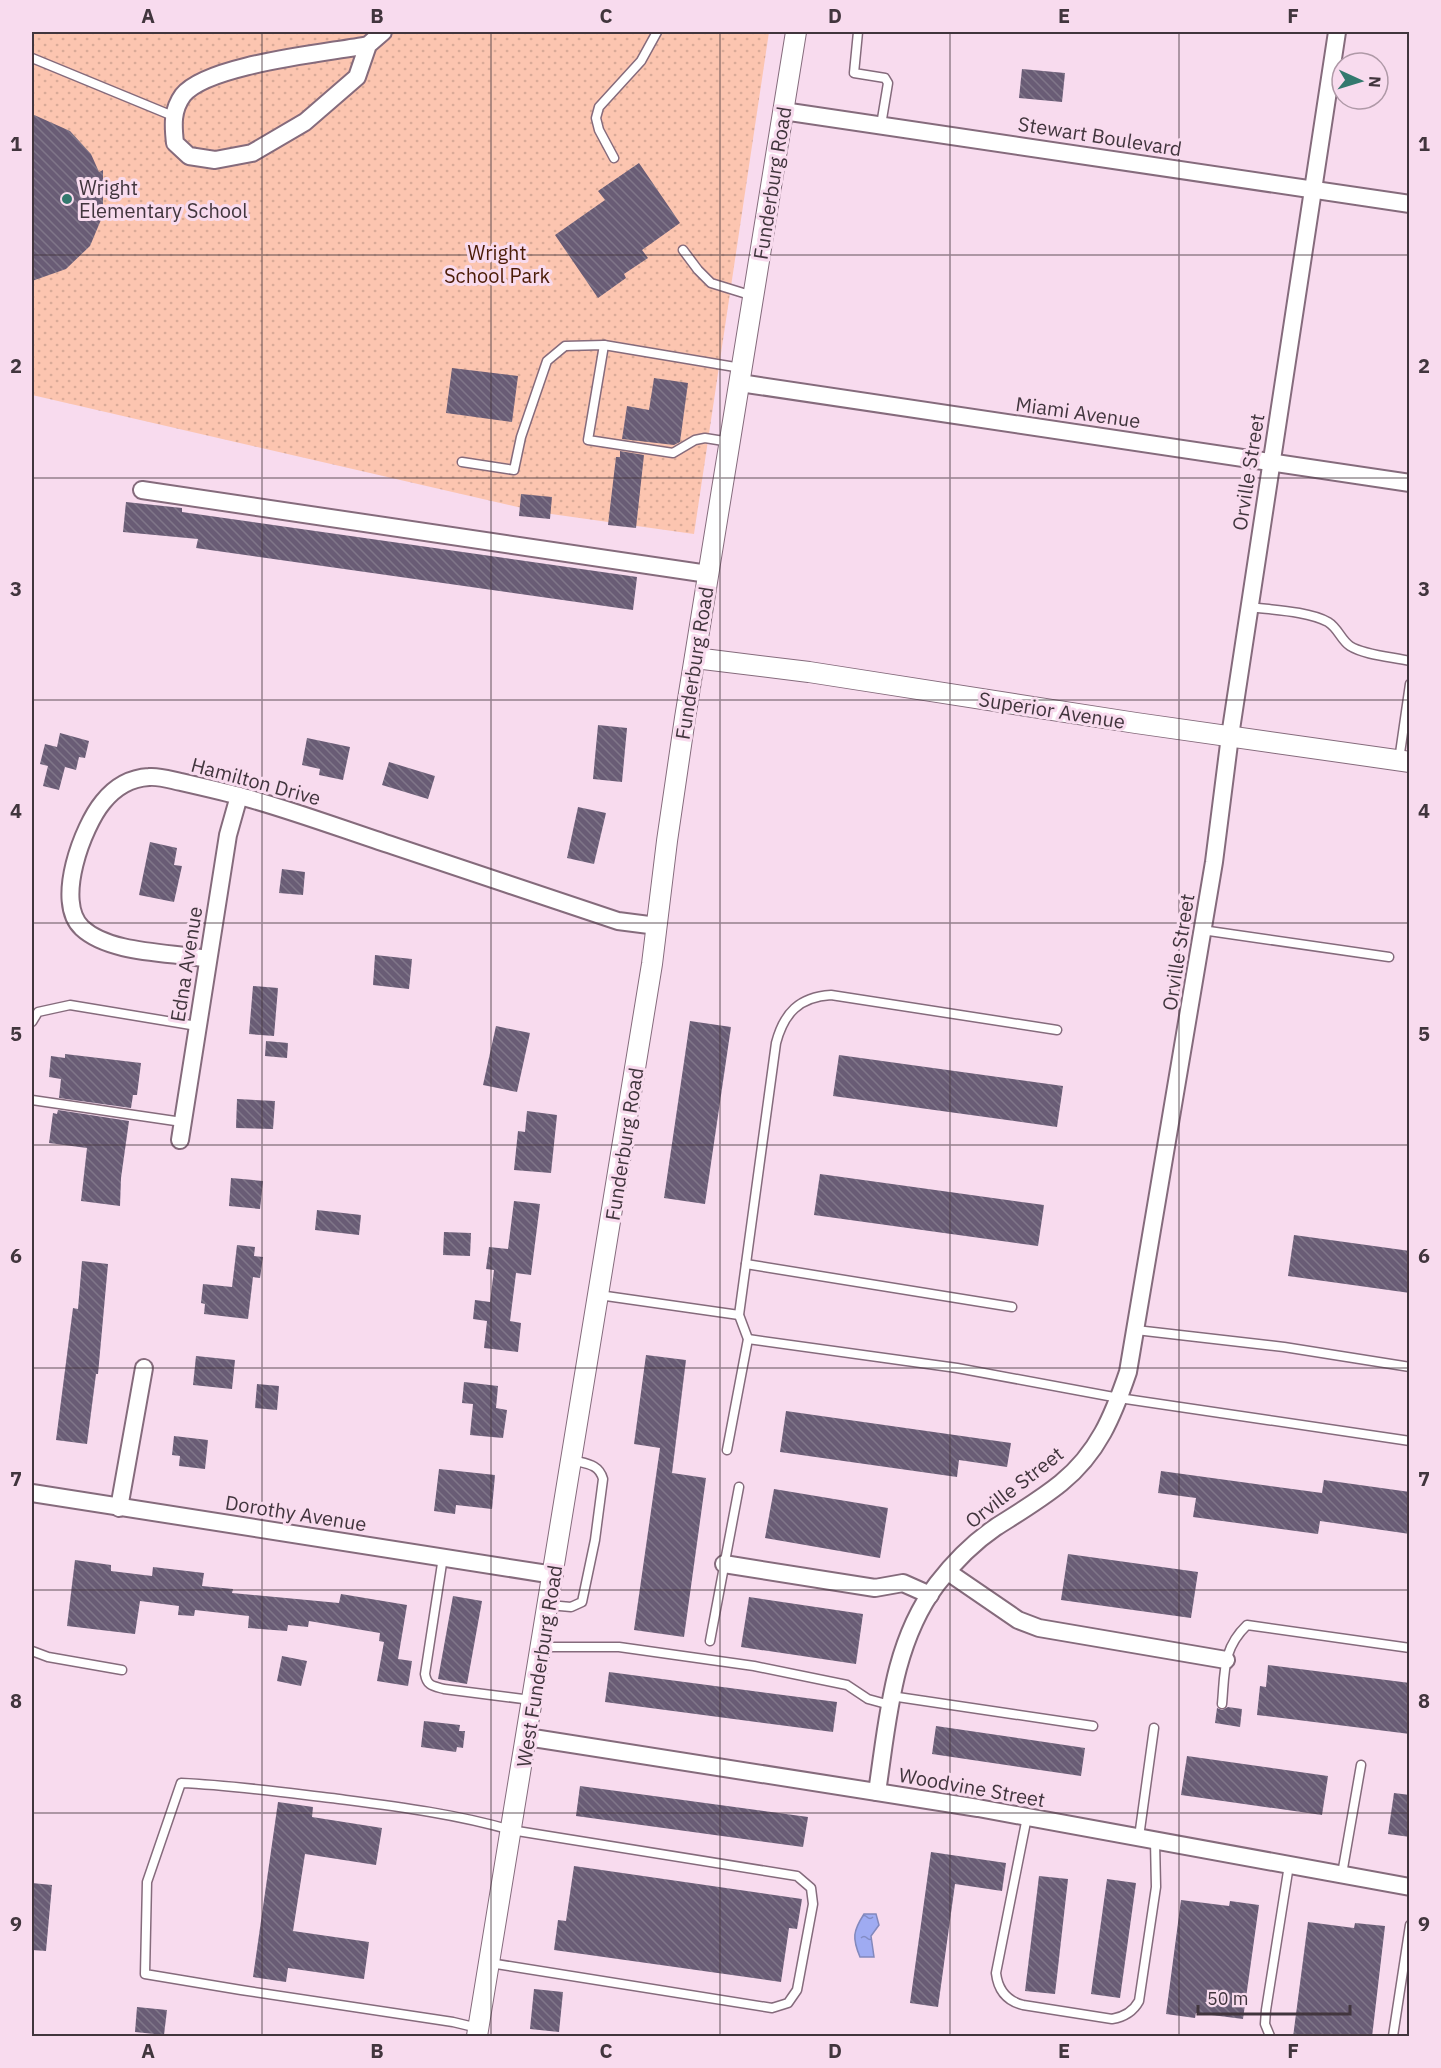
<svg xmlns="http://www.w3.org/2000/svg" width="1441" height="2068" font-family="'IBM Plex Sans',sans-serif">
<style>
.green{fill:url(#green-dots)}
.water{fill:url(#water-ripples);stroke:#8388bc;stroke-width:1.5}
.building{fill:url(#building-back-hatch)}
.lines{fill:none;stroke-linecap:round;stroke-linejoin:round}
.service-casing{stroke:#856b7c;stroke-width:11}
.minor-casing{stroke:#856b7c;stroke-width:20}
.tertiary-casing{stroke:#856b7c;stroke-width:22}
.service{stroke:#fff;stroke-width:8}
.minor{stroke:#fff;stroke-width:16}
.tertiary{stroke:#fff;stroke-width:20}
.grid{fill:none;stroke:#41353d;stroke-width:1.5;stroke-opacity:0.55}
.poi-dot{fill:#33796e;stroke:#f8dbee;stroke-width:2}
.labels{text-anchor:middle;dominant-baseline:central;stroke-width:6;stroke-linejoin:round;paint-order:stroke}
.street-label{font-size:20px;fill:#41353d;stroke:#f8dbee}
.poi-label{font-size:20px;fill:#41353d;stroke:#f8dbee;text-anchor:start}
.park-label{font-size:20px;fill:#4b1b06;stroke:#f8dbee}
.neatline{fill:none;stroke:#41353d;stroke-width:2}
.grid-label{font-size:20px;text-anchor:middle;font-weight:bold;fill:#41353d}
</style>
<defs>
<pattern id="green-dots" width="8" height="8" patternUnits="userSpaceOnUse" patternTransform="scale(1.5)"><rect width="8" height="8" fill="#fcc5b0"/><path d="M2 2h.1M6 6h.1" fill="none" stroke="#d9aa98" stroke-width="1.8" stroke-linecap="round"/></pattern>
<pattern id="water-ripples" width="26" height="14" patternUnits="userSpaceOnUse" patternTransform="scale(1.5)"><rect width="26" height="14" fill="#9fabf2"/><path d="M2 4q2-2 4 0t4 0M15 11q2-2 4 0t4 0" fill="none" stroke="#838cc5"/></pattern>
<pattern id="building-back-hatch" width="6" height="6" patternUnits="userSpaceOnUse" patternTransform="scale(1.5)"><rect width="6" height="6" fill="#695c75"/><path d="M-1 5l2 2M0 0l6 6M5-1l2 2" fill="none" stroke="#807689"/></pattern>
</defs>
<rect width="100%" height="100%" fill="#f8dbee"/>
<polygon class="green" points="32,32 769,32 694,534 544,513 32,395"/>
<path class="water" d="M864 1914H876L879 1925 871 1936 874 1957H860C852 1938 853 1931 864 1914Z"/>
<g class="building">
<polygon points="1022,69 1065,73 1062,102 1019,98"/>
<polygon points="32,114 70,131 91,154 99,172 103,170 103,215 90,246 66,269 32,281"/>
<polygon points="639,163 680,223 642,250 648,258 624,274 626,278 598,298 555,235 605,200 598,191"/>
<polygon points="452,368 518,376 512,422 446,413"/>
<polygon points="654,378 688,383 680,442 674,445 622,439 627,406 649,410"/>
<polygon points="620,451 644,455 636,528 608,525 616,457 620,457"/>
<polygon points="521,494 552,497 550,519 519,516"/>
<polygon points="126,502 182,508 182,512 637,577 633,610 196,548 198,539 123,532"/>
<polygon points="598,725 627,728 622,782 593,779"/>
<polygon points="60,733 89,741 85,758 79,757 76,770 65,767 59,790 43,786 48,766 40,764 45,744 57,747"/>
<polygon points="307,738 350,747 343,780 319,775 320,769 302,765"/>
<polygon points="389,762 435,776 428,799 382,785"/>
<polygon points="578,807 606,813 594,864 567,858"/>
<polygon points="150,842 177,848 174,865 182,866 174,902 139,895"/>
<polygon points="282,869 305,872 303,895 279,893"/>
<polygon points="375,955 412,959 409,989 373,985"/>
<polygon points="253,986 278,988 274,1036 249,1034"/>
<polygon points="690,1021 731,1027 705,1204 664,1198"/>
<polygon points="496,1026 530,1033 517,1092 483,1085"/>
<polygon points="266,1041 288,1043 287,1058 265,1056"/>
<polygon points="65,1054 141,1063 137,1095 133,1095 131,1108 59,1098 61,1079 49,1077 51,1056 65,1058"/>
<polygon points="839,1055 1063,1086 1057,1127 833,1096"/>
<polygon points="237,1099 275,1101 273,1129 236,1128"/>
<polygon points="58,1110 129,1121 121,1178 120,1206 81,1201 87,1148 49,1143 53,1113 57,1114"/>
<polygon points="527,1111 557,1115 551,1173 514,1170 518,1131 525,1132"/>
<polygon points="820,1174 1044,1205 1038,1246 814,1215"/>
<polygon points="231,1178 263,1181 260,1209 229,1206"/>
<polygon points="514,1201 540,1204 531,1275 516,1273 510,1321 521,1323 518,1352 484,1348 487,1321 473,1319 475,1300 490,1302 494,1270 486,1269 489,1247 508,1249"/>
<polygon points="317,1210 361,1215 359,1235 315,1230"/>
<polygon points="444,1232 471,1233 470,1256 443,1255"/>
<polygon points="1294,1235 1410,1251 1410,1293 1288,1276"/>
<polygon points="237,1245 255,1247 254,1256 263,1257 260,1278 253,1277 248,1319 204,1314 205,1304 201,1303 203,1284 232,1287"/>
<polygon points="82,1261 108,1264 98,1374 96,1374 87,1444 56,1440 73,1308 78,1309"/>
<polygon points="646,1355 686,1360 672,1473 706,1478 684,1637 634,1630 660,1448 634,1444"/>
<polygon points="196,1356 235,1360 232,1389 193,1385"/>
<polygon points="464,1382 498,1386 496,1408 507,1410 503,1438 470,1435 473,1404 462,1403"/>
<polygon points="257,1384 279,1386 277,1410 255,1408"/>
<polygon points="786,1411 1011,1443 1007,1467 959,1460 957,1477 780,1452"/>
<polygon points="174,1436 208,1440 205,1469 179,1466 180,1456 172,1455"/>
<polygon points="439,1469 495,1475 492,1509 456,1505 455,1514 434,1511"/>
<polygon points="1161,1471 1322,1493 1324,1480 1410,1492 1410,1534 1320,1521 1318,1534 1193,1517 1196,1498 1158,1493"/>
<polygon points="774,1489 888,1508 880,1558 765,1538"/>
<polygon points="1068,1554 1198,1572 1191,1618 1061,1600"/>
<polygon points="75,1560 111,1565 111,1571 152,1576 153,1567 204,1573 202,1586 233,1589 232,1593 339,1603 341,1594 407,1605 398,1659 412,1661 408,1686 377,1681 384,1642 379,1641 380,1633 309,1621 308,1627 288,1625 287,1631 248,1628 249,1616 195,1610 194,1616 178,1615 179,1606 140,1601 135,1634 67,1626"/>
<polygon points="453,1596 482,1601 467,1684 438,1679"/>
<polygon points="749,1597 863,1614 856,1664 741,1647"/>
<polygon points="282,1656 307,1661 301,1686 277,1681"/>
<polygon points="1268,1665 1410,1683 1410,1734 1257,1715 1260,1686 1266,1687"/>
<polygon points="609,1672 837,1702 833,1732 605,1702"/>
<polygon points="1228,1707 1242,1709 1240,1727 1215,1723 1217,1708 1222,1710"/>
<polygon points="424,1721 460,1725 459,1731 465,1731 463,1748 457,1747 456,1752 421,1747"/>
<polygon points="936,1726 1085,1748 1081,1776 932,1754"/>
<polygon points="1187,1756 1328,1776 1322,1815 1181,1795"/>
<polygon points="580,1786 808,1817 803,1847 576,1816"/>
<polygon points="1394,1793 1410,1795 1410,1837 1388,1834"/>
<polygon points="278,1802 313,1807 312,1817 382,1828 376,1865 305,1854 293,1931 369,1942 364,1979 288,1968 286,1982 253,1977"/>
<polygon points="931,1852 1006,1863 1002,1891 955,1884 938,2007 910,2003"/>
<polygon points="574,1866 802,1899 797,1929 789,1928 781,1982 554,1950 558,1920 566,1921"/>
<polygon points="1039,1876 1068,1879 1055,1994 1025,1991"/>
<polygon points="1107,1879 1136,1883 1120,1998 1091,1994"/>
<polygon points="32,1883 52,1885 46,1951 32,1950"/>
<polygon points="1181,1900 1229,1906 1230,1901 1259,1905 1243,2019 1196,2013 1195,2018 1166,2014"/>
<polygon points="1308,1922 1354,1928 1355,1923 1385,1926 1372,2037 1293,2037"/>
<polygon points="534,1989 563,1992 559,2032 530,2029"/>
<polygon points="137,2007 167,2010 164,2035 135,2032"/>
</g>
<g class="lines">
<g class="service-casing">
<g id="service">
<polyline points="858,32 854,73 885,78 888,83 881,125"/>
<polyline points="32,58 173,116"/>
<polyline points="614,158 599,130 596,118 599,107 641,61 657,32"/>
<polyline points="683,250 698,270 711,283 753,296"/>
<polyline points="604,345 588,440 673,453 695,440 705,438 730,442"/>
<polyline points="462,462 514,470 521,437 547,361 565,346 604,345 741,368"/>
<path d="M1249 607C1272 610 1308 611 1328 622 1338 628 1341 640 1350 646 1364 655 1393 657 1410 661"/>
<polyline points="1399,760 1410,684"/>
<polyline points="1202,930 1389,957"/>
<polyline points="32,1022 38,1012 70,1005 197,1026"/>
<polyline points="32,1100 182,1122"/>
<polyline points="746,1264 1012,1307"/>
<polyline points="599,1295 739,1315"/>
<polyline points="1136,1330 1284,1347 1410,1367"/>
<polyline points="748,1339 957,1368 1119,1398 1410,1441"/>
<path d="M727 1450 748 1339 739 1315 776 1043C784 1013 799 997 831 995L1057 1030"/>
<path d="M443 1557 425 1674C427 1686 433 1686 444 1689L531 1700"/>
<path d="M549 1605 571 1607 582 1602 595 1540 603 1479C599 1464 587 1464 572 1460"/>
<polyline points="710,1641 739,1487"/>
<polyline points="542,1647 619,1647 754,1666 847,1685 868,1699 890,1705"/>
<polyline points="32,1651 48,1657 122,1670"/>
<polyline points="891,1696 1093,1726"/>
<path d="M1222 1704C1225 1672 1222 1649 1247 1625L1410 1648"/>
<path d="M1027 1817 996 1973C998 1990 1007 2001 1023 2005L1112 2019C1124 2017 1133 2012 1139 2001L1156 1887 1155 1841"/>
<polyline points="1139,1837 1154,1728"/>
<polyline points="1342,1874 1361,1765"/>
<path d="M478 2028 453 2022 241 1990 145 1974 147 1882 181 1783C231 1785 281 1792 331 1798 392 1806 452 1813 511 1830L797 1876 811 1888 813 1904 797 1990 788 2003 772 2008 490 1963"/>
<polyline points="1270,2036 1265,2024 1266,2010 1289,1865"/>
<polyline points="1393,2036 1410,1925"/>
</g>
</g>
<g class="minor-casing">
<g id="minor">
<path d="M368 45C327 53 208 64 183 95 172 110 173 125 175 143L189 156 215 160 252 153 305 122 357 77 368 45 383 32"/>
<polyline points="783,111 1410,204"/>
<polyline points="740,383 1410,483"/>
<polyline points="142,490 708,574"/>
<path d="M208 959C170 952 110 954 82 928 54 902 83 826 103 802 115 787 131 778 149 777 160 776 171 780 181 782 203 787 225 792 247 798 297 812 345 830 394 846 469 871 543 896 618 921L657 926"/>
<polyline points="180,1140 228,835 239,796"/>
<polyline points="32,1493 554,1575"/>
<polyline points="119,1508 144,1368"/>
<polyline points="724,1564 875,1588 903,1583 930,1595"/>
<polyline points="948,1572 1018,1620 1039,1628 1226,1660"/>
<polyline points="527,1737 978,1808 1410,1887"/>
<path d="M877 1792C888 1720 892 1644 937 1584 954 1562 974 1542 996 1527 1018 1513 1040 1500 1061 1483 1098 1453 1113 1416 1128 1372L1214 862 1230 736 1337 32"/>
</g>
</g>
<g class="tertiary-casing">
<g id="tertiary">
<polyline points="695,658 809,672 1136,723 1410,762"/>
<polyline points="477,2036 652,964 667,841 685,718 796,32"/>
</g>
</g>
<use href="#service" class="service"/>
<use href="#minor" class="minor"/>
<use href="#tertiary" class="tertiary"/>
</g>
<path class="grid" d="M262 32V2036M491 32V2036M720 32V2036M950 32V2036M1179 32V2036M32 255H1410M32 478H1410M32 700H1410M32 923H1410M32 1145H1410M32 1368H1410M32 1590H1410M32 1813H1410"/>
<circle class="poi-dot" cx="67" cy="199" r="6"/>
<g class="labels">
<g class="street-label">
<text transform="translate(1100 136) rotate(9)">Stewart Boulevard</text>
<text transform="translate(772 183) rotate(-81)">Funderburg Road</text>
<text transform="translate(1078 412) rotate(8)">Miami Avenue</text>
<text transform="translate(1248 472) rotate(-81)">Orville Street</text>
<text transform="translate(694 663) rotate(-81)">Funderburg Road</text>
<text transform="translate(1052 710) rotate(9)">Superior Avenue</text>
<text transform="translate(256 781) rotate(15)">Hamilton Drive</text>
<text transform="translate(1178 952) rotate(-81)">Orville Street</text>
<text transform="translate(186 964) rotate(-81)">Edna Avenue</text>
<text transform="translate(624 1144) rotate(-81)">Funderburg Road</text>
<text transform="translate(1014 1487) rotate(-38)">Orville Street</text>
<text transform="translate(296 1513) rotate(9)">Dorothy Avenue</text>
<text transform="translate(539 1666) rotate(-81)">West Funderburg Road</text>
<text transform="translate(972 1787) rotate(10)">Woodvine Street</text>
</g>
<g class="poi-label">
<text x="79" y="187">Wright<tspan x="79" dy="23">Elementary School</tspan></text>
</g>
<g class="park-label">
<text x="497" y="252">Wright<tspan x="497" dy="23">School Park</tspan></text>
</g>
</g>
<rect width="1441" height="2068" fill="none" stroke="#f8dbee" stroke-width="66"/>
<g transform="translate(1360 81) rotate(94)"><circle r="28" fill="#f8dbee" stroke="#af99a7" stroke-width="1.5"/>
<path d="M0-4.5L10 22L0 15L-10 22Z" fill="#33796e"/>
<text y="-9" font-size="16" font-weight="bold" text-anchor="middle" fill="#41353d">N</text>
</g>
<path d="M1198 2005v9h152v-9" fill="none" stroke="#41353d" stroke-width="3"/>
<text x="1207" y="2005" font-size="18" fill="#41353d" stroke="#f8dbee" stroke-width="4.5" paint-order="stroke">50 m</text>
<rect x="33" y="33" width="1375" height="2002" class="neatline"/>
<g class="grid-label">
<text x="148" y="23">A</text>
<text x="377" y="23">B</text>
<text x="606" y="23">C</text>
<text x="835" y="23">D</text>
<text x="1064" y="23">E</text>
<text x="1293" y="23">F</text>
<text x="16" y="151">1</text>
<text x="1424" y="151">1</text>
<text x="16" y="373">2</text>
<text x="1424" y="373">2</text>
<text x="16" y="596">3</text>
<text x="1424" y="596">3</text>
<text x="16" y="818">4</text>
<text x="1424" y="818">4</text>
<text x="16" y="1041">5</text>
<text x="1424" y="1041">5</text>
<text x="16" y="1263">6</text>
<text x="1424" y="1263">6</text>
<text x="16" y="1486">7</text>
<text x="1424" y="1486">7</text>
<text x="16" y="1708">8</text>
<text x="1424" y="1708">8</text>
<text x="16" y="1931">9</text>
<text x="1424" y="1931">9</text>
<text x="148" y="2058">A</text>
<text x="377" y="2058">B</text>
<text x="606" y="2058">C</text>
<text x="835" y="2058">D</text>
<text x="1064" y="2058">E</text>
<text x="1293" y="2058">F</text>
</g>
</svg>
